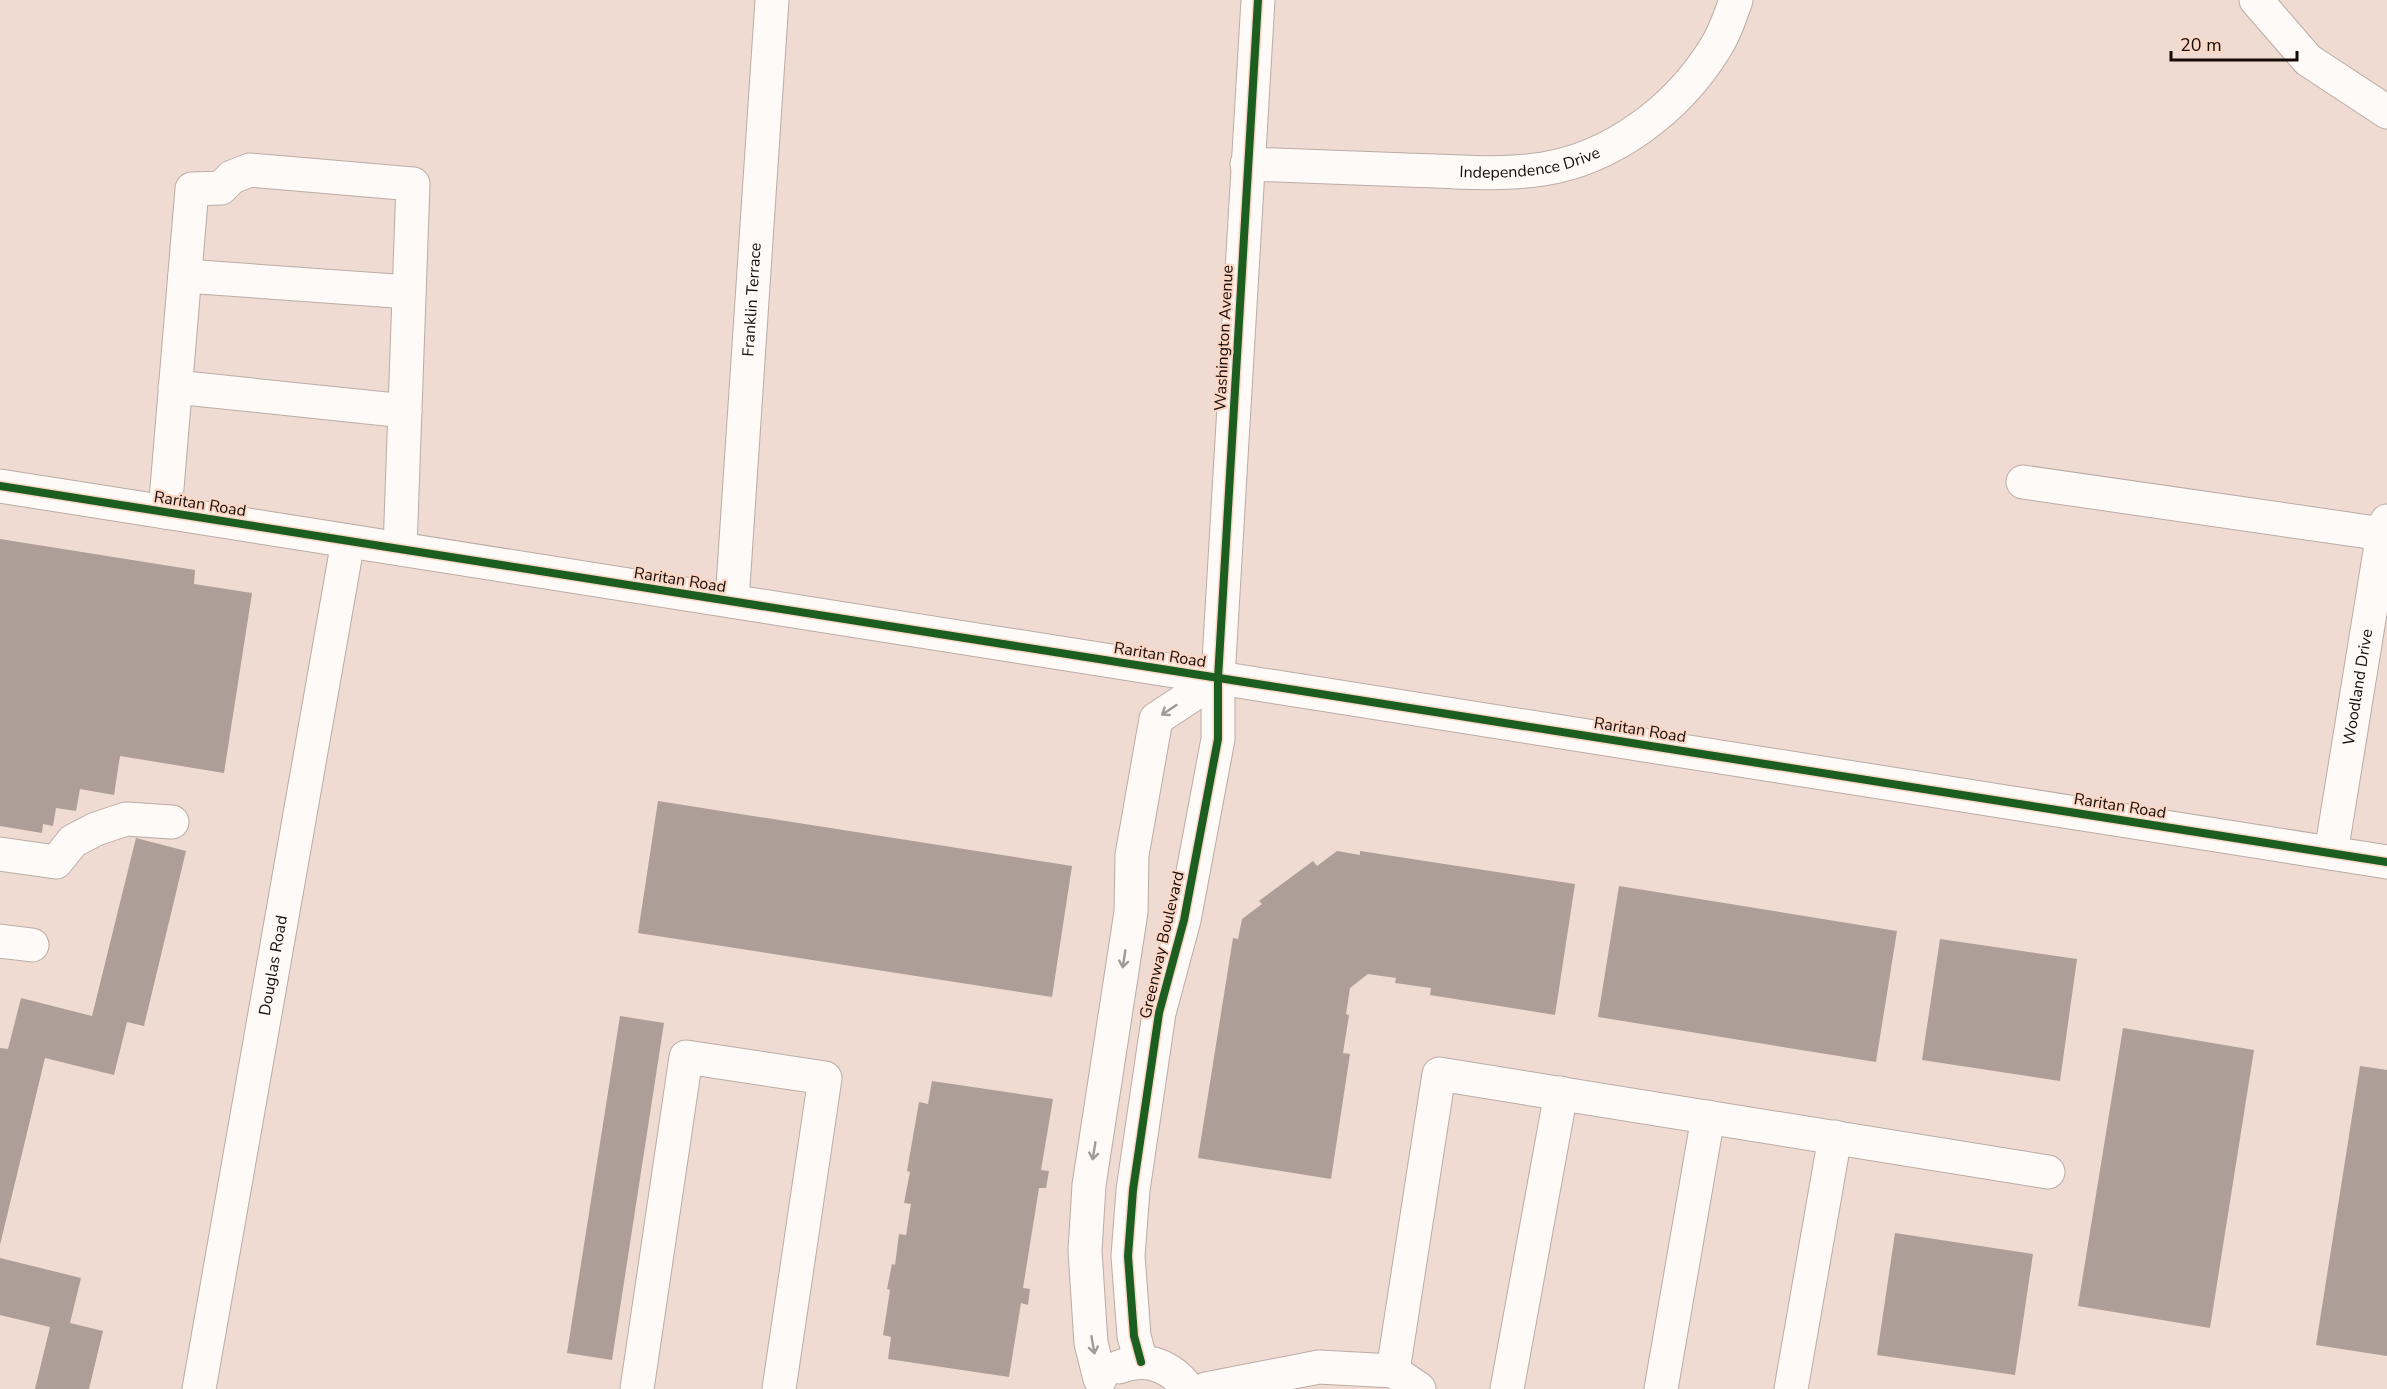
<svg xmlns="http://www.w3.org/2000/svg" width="2387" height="1389" font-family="'Nunito Sans',sans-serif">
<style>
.building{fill:#ad9e97}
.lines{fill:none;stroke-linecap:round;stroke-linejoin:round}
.minor-casing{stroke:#bbaca5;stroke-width:35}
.minor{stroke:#fdfaf8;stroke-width:33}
.cycleway-casing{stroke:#fbd7c6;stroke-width:11}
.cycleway{stroke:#1b5e20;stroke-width:8}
.oneway{stroke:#a19a97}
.labels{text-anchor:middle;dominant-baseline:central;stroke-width:4.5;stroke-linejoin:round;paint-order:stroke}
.street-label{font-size:16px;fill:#170b06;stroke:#fbd7c6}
</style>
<rect width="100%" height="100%" fill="#efdbd2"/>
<g class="building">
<polygon points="0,539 195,570 194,584 252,593 224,773 120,756 114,795 80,789 76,811 56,808 53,826 43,824 42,833 0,826"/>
<polygon points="658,801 1072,866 1052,997 638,933"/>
<polygon points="136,838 186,851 144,1026 127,1022 114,1075 45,1058 0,1245 0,1048 8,1049 21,998 92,1016"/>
<polygon points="1337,851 1360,855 1360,851 1575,884 1555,1015 1430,995 1431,988 1395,983 1396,978 1368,974 1350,988 1346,1014 1349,1015 1343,1053 1350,1054 1331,1179 1198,1158 1233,938 1238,939 1242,919 1262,904 1259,901 1313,861 1317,866"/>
<polygon points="1619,886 1897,931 1876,1062 1598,1017"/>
<polygon points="1940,939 2077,959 2060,1081 1922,1060"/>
<polygon points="620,1016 664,1023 612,1360 567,1353"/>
<polygon points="2123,1028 2254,1050 2210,1328 2078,1306"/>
<polygon points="2360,1066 2387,1070 2387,1356 2316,1345"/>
<polygon points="932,1081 1053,1099 1041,1170 1049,1171 1046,1188 1039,1188 1023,1288 1030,1289 1028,1305 1021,1303 1009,1377 888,1359 891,1337 883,1335 890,1290 887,1289 892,1264 895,1265 899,1234 906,1235 911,1204 904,1203 910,1172 907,1171 919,1102 928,1104"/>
<polygon points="1895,1233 2033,1254 2015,1375 1877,1355"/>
<polygon points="0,1258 81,1278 70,1323 103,1331 89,1389 35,1389 50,1327 0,1315"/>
</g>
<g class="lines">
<g class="minor-casing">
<g id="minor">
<polyline points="2256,0 2308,60 2387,112"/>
<path id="s1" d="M1247 164C1301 166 1354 168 1407 170 1452 171 1498 176 1543 169 1613 158 1677 109 1714 50 1724 35 1730 17 1736 0"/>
<polyline points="185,276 409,292"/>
<polyline points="175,387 405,411"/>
<polyline points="2023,482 2383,534"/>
<polyline points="0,486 2387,862"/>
<polyline points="165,512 192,189 221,188 232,177 250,170 413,184 400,549"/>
<path id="s2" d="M732 601 772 0"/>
<path id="s3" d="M2331 853 2384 527 2387 521"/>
<polyline points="0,854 56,862 73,841 96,829 126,819 172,822"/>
<polyline points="0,941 32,945"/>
<polyline points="1141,1362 1134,1336 1128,1256 1133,1190 1159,1013 1184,920 1218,739 1218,678 1258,0"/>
<path d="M1119 1367C1147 1356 1171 1366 1188 1389"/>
<polyline points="1393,1371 1439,1074 2048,1172"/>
<polyline points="1100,1379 1091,1343 1085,1251 1089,1185 1131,912 1132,855 1156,719 1218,678"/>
<path id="s4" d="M199 1389 348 541"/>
<polyline points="637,1389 686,1057 825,1078 779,1389"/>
<polyline points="1206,1389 1319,1367 1393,1371 1419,1389"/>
<polyline points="1507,1389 1561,1093"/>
<polyline points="1661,1389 1708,1117"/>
<polyline points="1791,1389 1835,1137"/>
</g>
</g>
<use href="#minor" class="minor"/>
<g class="cycleway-casing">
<g id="cycleway">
<polyline points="0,486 2387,862"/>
<polyline points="1141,1362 1134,1336 1128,1256 1133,1190 1159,1013 1184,920 1218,739 1218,678 1258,0"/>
</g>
</g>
<use href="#cycleway" class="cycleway"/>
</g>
<defs><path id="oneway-shaft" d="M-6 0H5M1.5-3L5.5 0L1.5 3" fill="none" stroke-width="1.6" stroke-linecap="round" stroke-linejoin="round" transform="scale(1.5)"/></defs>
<g class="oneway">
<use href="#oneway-shaft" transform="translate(1169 710) rotate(146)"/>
<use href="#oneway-shaft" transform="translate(1124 959) rotate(99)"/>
<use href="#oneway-shaft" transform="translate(1094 1151) rotate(99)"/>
<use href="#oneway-shaft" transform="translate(1093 1345) rotate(80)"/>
</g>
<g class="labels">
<g class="street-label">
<text stroke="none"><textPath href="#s1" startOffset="284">Independence Drive</textPath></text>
<text stroke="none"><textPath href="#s2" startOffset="302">Franklin Terrace</textPath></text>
<text transform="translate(1224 338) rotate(-87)">Washington Avenue</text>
<text transform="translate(200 504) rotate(9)">Raritan Road</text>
<text transform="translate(680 580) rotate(9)">Raritan Road</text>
<text transform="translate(1160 655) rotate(9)">Raritan Road</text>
<text stroke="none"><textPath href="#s3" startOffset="168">Woodland Drive</textPath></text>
<text transform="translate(1640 730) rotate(9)">Raritan Road</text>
<text transform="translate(2120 806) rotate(9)">Raritan Road</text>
<text transform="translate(1162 945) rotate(-77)">Greenway Boulevard</text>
<text stroke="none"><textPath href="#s4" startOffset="430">Douglas Road</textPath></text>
</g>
</g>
<path d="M2171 51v9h126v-9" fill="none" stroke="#170b06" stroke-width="3"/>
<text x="2180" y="51" font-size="18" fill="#170b06" stroke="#fbd7c6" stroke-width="4.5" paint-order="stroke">20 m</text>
</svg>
